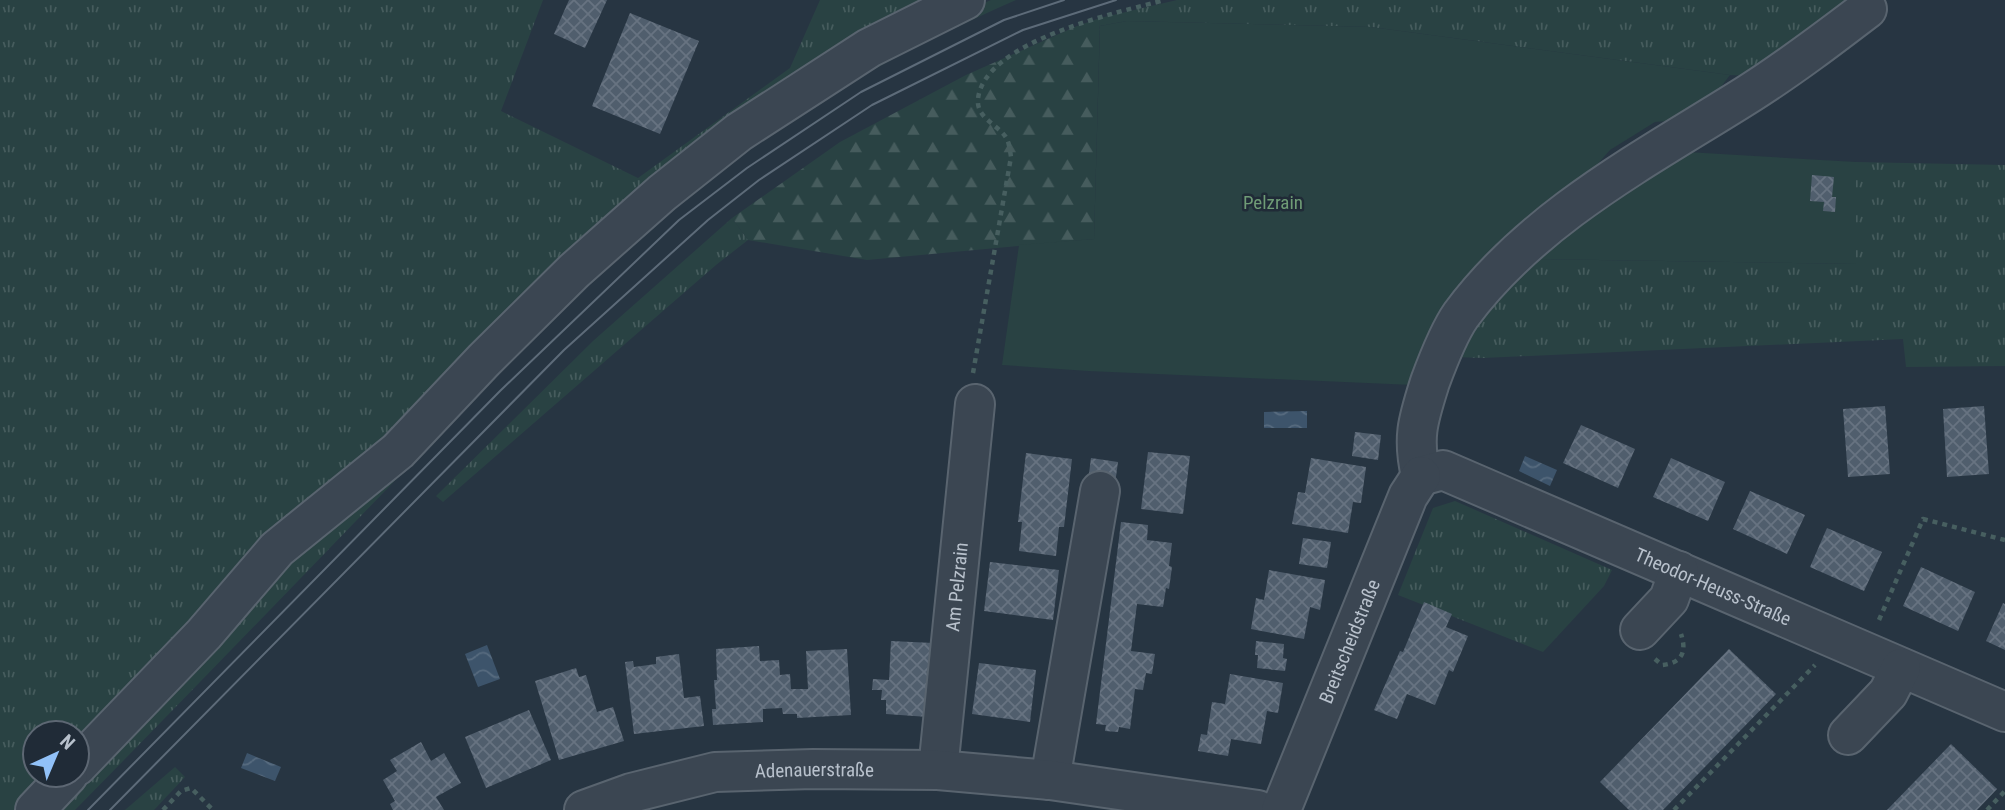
<svg xmlns="http://www.w3.org/2000/svg" width="2005" height="810" font-family="'Roboto Condensed',sans-serif">
<style>
.grass{fill:url(#grass-tufts)}
.forest{fill:url(#forest-firs)}
.garden{fill:#294243}
.water{fill:url(#water-waves)}
.building{fill:url(#building-cross-hatch)}
.lines{fill:none;stroke-linecap:round;stroke-linejoin:round}
.minor-casing{stroke:#59646f;stroke-width:42}
.path{stroke:#475f60;stroke-width:4.5;stroke-dasharray:5 5;stroke-linecap:butt}
.minor{stroke:#3b4652;stroke-width:38}
.tram{stroke:#5d6b79;stroke-width:2}
.labels{text-anchor:middle;dominant-baseline:central;stroke-width:5;stroke-linejoin:round;paint-order:stroke}
.park-label{font-size:19px;fill:#6f9c76;stroke:#202b37}
.street-label{font-size:19px;fill:#b8c1cc;stroke:#202b37}
</style>
<defs>
<pattern id="grass-tufts" width="24" height="20" patternUnits="userSpaceOnUse" patternTransform="scale(1.75)"><rect width="24" height="20" fill="#294243"/><path d="M3 7l-1-3M5 7V3M7 7l1-3M15 17l-1-3M17 17v-4M19 17l1-3" fill="none" stroke="#465c5d"/></pattern>
<pattern id="forest-firs" width="22" height="20" patternUnits="userSpaceOnUse" patternTransform="scale(1.75)"><rect width="22" height="20" fill="#294243"/><path d="M5 1l3.5 6h-7zM16 11l3.5 6h-7z" fill="#465c5d"/></pattern>
<pattern id="water-waves" width="16" height="10" patternUnits="userSpaceOnUse" patternTransform="scale(1.75)"><rect width="16" height="10" fill="#3d546b"/><path d="M0 5q4-4 8 0t8 0" fill="none" stroke="#576b7f"/></pattern>
<pattern id="building-cross-hatch" width="8" height="8" patternUnits="userSpaceOnUse" patternTransform="scale(1.75)"><rect width="8" height="8" fill="#505e6d"/><path d="M0 0l8 8M0 8l8-8" fill="none" stroke="#677381"/></pattern>
</defs>
<rect width="100%" height="100%" fill="#273542"/>
<g class="grass">
<polygon points="0,0 543,0 501,111 638,178 790,68 820,0 944,0 732,126 77,751 77,733 35,733 35,775 54,775 20,810 0,810"/>
<path d="M991 0H1016C937 35 860 73 789 122 649 217 529 341 412 463 300 579 188 695 75 810H46L281 555 706 169 941 22Z"/>
<polygon points="1177,0 1856,0 1768,77 1730,75 1371,27 1127,21 1100,26 1100,18"/>
<polygon points="1856,162 2005,165 2005,366 1906,367 1903,339 1483,358 1455,357 1483,303 1533,259 1856,264"/>
<polygon points="732,218 748,240 716,265 443,502 436,496 593,341"/>
<polygon points="1455,501 1612,570 1604,586 1543,652 1398,595 1433,508"/>
<polygon points="175,767 185,777 154,810 125,810"/>
</g>
<polygon class="forest" points="1100,18 1094,239 867,260 748,240 732,218 840,142 966,75 1077,26"/>
<g class="garden">
<polygon points="1127,21 1371,27 1730,75 1699,116 1682,120 1655,122 1610,150 1558,209 1413,385 1088,371 1002,365 1019,245 1094,239 1100,26"/>
<polygon points="1670,151 1856,162 1856,264 1533,259"/>
</g>
<g class="water">
<polygon points="1307,411 1307,428 1264,428 1264,412"/>
<polygon points="1525,456 1557,470 1550,486 1519,471"/>
<polygon points="487,645 500,679 478,687 465,654"/>
<polygon points="247,753 281,767 275,781 241,768"/>
</g>
<g class="building">
<polygon points="569,0 607,0 585,48 554,34"/>
<polygon points="630,13 699,41 660,134 592,106"/>
<polygon points="1812,175 1834,177 1832,197 1836,197 1835,212 1823,211 1824,202 1810,201"/>
<polygon points="1885,406 1890,474 1848,477 1843,409"/>
<polygon points="1984,406 1989,474 1947,477 1943,409"/>
<polygon points="1581,425 1635,449 1618,488 1563,463"/>
<polygon points="1355,432 1381,435 1378,460 1352,456"/>
<polygon points="1148,452 1190,456 1183,514 1141,509"/>
<polygon points="1026,453 1072,459 1064,527 1059,527 1056,556 1019,551 1022,522 1018,522"/>
<polygon points="1091,458 1118,462 1115,484 1088,481"/>
<polygon points="1311,458 1366,467 1361,503 1353,502 1348,533 1292,524 1298,492 1305,493"/>
<polygon points="1671,458 1725,482 1708,521 1653,497"/>
<polygon points="1750,491 1805,515 1787,554 1733,529"/>
<polygon points="1121,522 1148,525 1147,540 1172,543 1169,566 1172,567 1169,589 1166,588 1163,607 1137,604 1131,651 1155,654 1152,674 1146,673 1143,690 1135,689 1130,729 1119,727 1118,732 1105,731 1106,725 1096,724"/>
<polygon points="1827,528 1882,552 1864,591 1810,567"/>
<polygon points="1303,538 1331,542 1327,568 1299,564"/>
<polygon points="990,562 1059,570 1053,620 984,611"/>
<polygon points="1921,567 1975,592 1958,631 1903,606"/>
<polygon points="1269,570 1325,580 1320,610 1310,607 1304,639 1251,629 1256,598 1264,600"/>
<polygon points="1424,602 1452,614 1446,627 1468,636 1453,672 1449,670 1435,705 1407,694 1397,719 1374,710 1400,651 1403,652"/>
<polygon points="2003,603 2005,604 2005,650 1986,641"/>
<polygon points="891,641 933,643 928,717 886,714 886,700 881,700 882,690 872,690 873,679 889,680"/>
<polygon points="1256,641 1284,644 1283,658 1287,659 1285,671 1257,668 1258,655 1255,655"/>
<polygon points="759,646 760,661 779,660 780,675 790,674 791,689 808,689 806,651 847,649 851,715 797,718 797,714 783,714 782,708 763,709 763,722 713,725 712,709 716,709 714,680 717,680 716,649"/>
<polygon points="1729,649 1776,694 1663,810 1629,810 1600,782"/>
<polygon points="679,654 684,698 700,696 704,726 634,734 625,662 633,661 634,667 656,664 656,657"/>
<polygon points="979,663 1036,670 1030,722 972,714"/>
<polygon points="576,668 579,677 586,675 597,712 613,707 624,741 559,760 535,681"/>
<polygon points="1230,674 1283,683 1278,713 1267,711 1261,744 1231,739 1228,756 1198,751 1201,734 1207,735 1212,702 1225,704"/>
<polygon points="529,710 551,760 486,788 465,737"/>
<polygon points="421,742 431,761 444,753 461,783 436,797 444,810 393,810 390,804 395,801 383,780 397,771 390,760"/>
<polygon points="1951,744 1997,789 1977,810 1887,810"/>
</g>
<g class="lines">
<g class="minor-casing">
<g id="minor">
<path d="M1421 476C1412 437 1418 420 1430 382 1437 363 1449 332 1461 315 1534 216 1649 157 1750 93 1791 67 1829 38 1867 9"/>
<path id="s1" d="M1421 476 1443 470 2005 712"/>
<polyline points="1640,630 1669,599 1679,571"/>
<polyline points="1848,735 1888,693 1901,668"/>
<polyline points="77,766 204,634 277,549 398,451 484,360 574,271 662,193 739,132 869,48 965,0"/>
<path id="s2" d="M938 770 975 404"/>
<polyline points="1050,780 1100,491"/>
<polyline points="35,810 68,775"/>
<path id="s3" d="M584 810 631 793 715 772 813 769 938 770 1050 780 1258 810"/>
<path id="s4" d="M1281 810 1408 496 1421 476"/>
</g>
</g>
<g class="path">
<path d="M973 373 1011 157C1010 150 1009 141 1005 136 996 124 976 117 978 99 984 41 1119 12 1165 0"/>
<polyline points="1879,620 1923,519 2005,540"/>
<path d="M1655 659 1662 665C1682 663 1687 652 1681 634"/>
<polyline points="163,810 181,791 191,788 213,810"/>
<polyline points="1674,810 1815,665"/>
<polyline points="1987,810 2005,791"/>
</g>
<use href="#minor" class="minor"/>
<g class="tram">
<polyline points="88,810 500,391 679,220 747,168 861,92 1004,20 1064,0"/>
<polyline points="110,810 564,350 708,220 759,180 872,105 1023,30 1116,0"/>
</g>
</g>
<g class="labels">
<g class="park-label">
<text x="1273" y="202">Pelzrain</text>
</g>
<g class="street-label">
<text stroke="none"><textPath href="#s2" startOffset="184">Am Pelzrain</textPath></text>
<text stroke="none"><textPath href="#s1" startOffset="317">Theodor-Heuss-Straße</textPath></text>
<text stroke="none"><textPath href="#s4" startOffset="182">Breitscheidstraße</textPath></text>
<text stroke="none"><textPath href="#s3" startOffset="236">Adenauerstraße</textPath></text>
</g>
</g>
<g transform="translate(56 754) rotate(44)"><circle r="33" fill="#202b37" stroke="#5d6773" stroke-width="2"/>
<path d="M0-5L12 26L0 18L-12 26Z" fill="#91c1f8"/>
<text y="-10" font-size="19" font-weight="bold" text-anchor="middle" fill="#b8c1cc">N</text>
</g>
</svg>
